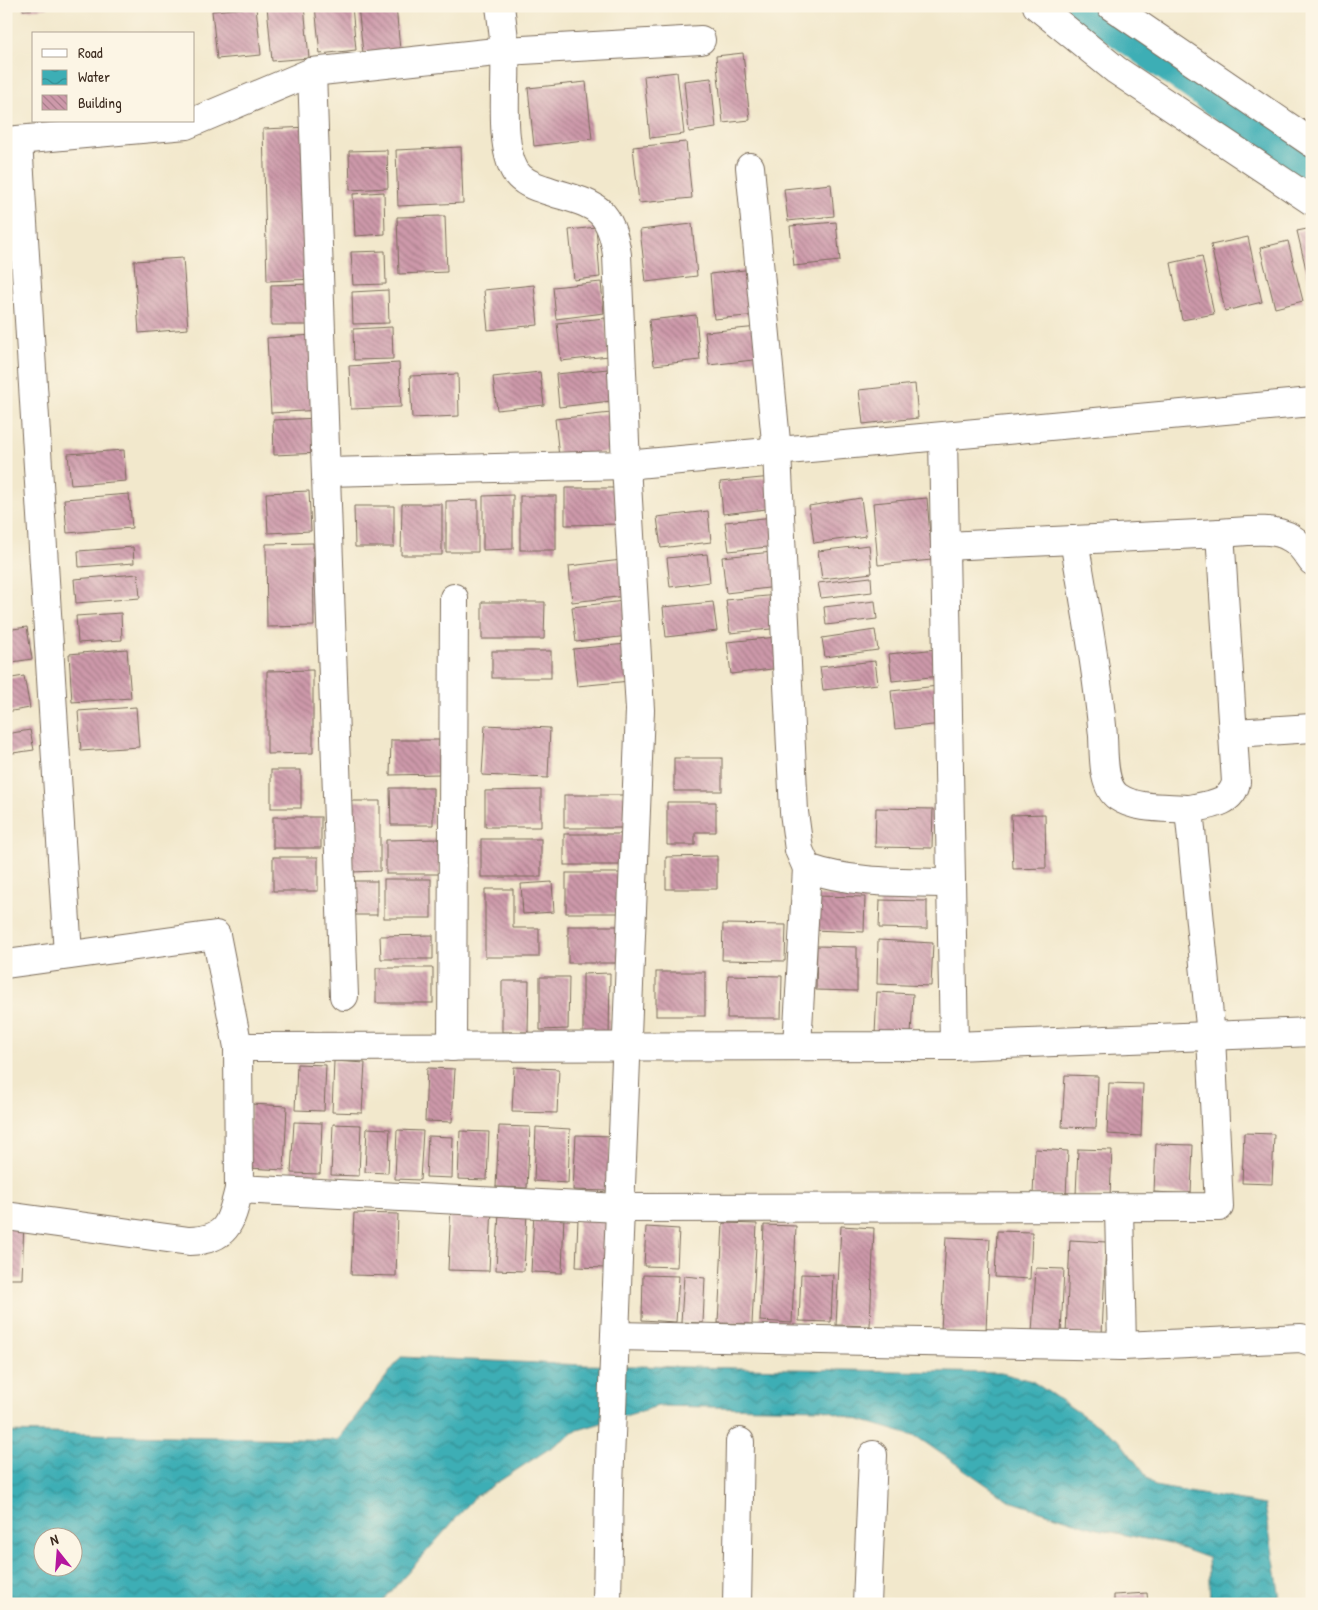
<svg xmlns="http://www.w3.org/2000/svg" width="1318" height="1610" font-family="'Patrick Hand',sans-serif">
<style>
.water{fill:url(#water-waves);stroke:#3c6c6a;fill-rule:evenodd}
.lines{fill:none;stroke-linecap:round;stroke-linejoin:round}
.canal{stroke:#3daeb5;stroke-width:30}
.building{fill:url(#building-back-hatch)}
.minor-casing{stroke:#7b6c5b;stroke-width:30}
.major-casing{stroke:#7b6c5b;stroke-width:30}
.minor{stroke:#fff;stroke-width:28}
.major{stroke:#fff;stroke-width:28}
</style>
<defs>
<pattern id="water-waves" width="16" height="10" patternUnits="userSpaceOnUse" patternTransform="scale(1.25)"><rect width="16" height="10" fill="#3daeb5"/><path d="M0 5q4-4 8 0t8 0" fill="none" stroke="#348e93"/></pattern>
<pattern id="building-back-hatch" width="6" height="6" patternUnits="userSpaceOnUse" patternTransform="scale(1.25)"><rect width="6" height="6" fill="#cd99aa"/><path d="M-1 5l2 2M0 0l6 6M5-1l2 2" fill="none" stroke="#a87d8a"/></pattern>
</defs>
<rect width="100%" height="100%" fill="#fcf5e5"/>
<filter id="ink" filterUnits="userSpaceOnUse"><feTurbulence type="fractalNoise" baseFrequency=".02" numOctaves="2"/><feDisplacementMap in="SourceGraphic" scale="10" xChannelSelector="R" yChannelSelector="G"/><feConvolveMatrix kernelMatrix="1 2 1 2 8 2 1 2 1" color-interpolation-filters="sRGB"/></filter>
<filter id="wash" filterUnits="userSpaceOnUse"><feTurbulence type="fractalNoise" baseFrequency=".0096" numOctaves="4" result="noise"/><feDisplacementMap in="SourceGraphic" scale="20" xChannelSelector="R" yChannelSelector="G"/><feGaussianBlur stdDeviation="1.12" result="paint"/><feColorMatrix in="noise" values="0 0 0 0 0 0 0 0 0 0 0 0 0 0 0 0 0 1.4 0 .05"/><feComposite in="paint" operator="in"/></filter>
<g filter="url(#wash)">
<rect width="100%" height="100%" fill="#f2e8cc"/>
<path class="water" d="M401 1357 584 1365 1001 1373 1032 1381 1118 1439 1154 1486 1265 1505 1281 1604H1210L1208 1558 1169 1544 1093 1528 1010 1501 917 1437 823 1409 658 1406 578 1430 475 1497 380 1604H6V1432L338 1440ZM42 1538H72V1568H42Z"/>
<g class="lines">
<polyline class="canal" points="1082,6 1312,171"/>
</g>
<g id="blocks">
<g class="building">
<polygon points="23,6 47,6 47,8 23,10"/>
<polygon points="267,6 304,6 309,58 272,61"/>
<polygon points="315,6 352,6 356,50 320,54"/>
<polygon points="358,6 396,6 400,50 363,53"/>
<polygon points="256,7 261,55 217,59 212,11"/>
<polygon points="743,53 750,120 723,123 716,56"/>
<polygon points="677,72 684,134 650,138 644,76"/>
<polygon points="711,78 716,128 689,132 684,81"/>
<polygon points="586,82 592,139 534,146 528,88"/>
<polygon points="310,127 316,279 267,281 263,129"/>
<polygon points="686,142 692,198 639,203 633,147"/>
<polygon points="461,147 463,203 398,206 396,150"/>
<polygon points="387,150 388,188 350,190 349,151"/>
<polygon points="831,184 834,216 788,221 784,189"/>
<polygon points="384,192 385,234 355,236 353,194"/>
<polygon points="445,216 447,272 399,274 397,217"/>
<polygon points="836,222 840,261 794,266 790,226"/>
<polygon points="6,223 10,223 15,247 6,249"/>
<polygon points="692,224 697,276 646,282 640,230"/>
<polygon points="596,227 600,277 574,280 569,230"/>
<polygon points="1312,228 1312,290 1311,290 1297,231"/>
<polygon points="1248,237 1262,302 1225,311 1211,245"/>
<polygon points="1288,241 1303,301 1275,308 1260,248"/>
<polygon points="385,251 386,284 353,285 351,252"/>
<polygon points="1202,256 1214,314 1182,320 1171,263"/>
<polygon points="183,258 188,329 139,333 134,261"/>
<polygon points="753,269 758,315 714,319 710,274"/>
<polygon points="601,282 604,313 556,319 553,287"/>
<polygon points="315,284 315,325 271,325 271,285"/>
<polygon points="534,285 538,325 488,330 484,290"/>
<polygon points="388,290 389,323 353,324 352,292"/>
<polygon points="696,315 700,360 654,365 649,320"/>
<polygon points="605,318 609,356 561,361 557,323"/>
<polygon points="392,327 393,359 354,360 353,329"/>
<polygon points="759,327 762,359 709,365 705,332"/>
<polygon points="314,335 319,410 271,413 267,338"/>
<polygon points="399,363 401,407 351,409 349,366"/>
<polygon points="608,369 611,401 559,407 556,374"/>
<polygon points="540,372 544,405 497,410 493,377"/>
<polygon points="458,374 459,416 412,418 410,376"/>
<polygon points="915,384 918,418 863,424 859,390"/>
<polygon points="611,413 615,451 559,457 555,419"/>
<polygon points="320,418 321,453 274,455 273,420"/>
<polygon points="124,450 126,481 71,485 68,454"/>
<polygon points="772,477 775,508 723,514 720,482"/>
<polygon points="565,488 620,488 620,524 565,525"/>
<polygon points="309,491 311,531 268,533 266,493"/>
<polygon points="129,494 132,528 67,533 64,499"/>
<polygon points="513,495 513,549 483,550 483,496"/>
<rect x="520" y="496" width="36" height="54"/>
<polygon points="861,498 866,536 814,543 809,506"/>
<polygon points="927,498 932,560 878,565 873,503"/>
<polygon points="478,500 478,552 446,552 446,501"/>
<polygon points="402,504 442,504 442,555 401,555"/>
<polygon points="354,506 394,506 394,547 355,547"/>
<polygon points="708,511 711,542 661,548 657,517"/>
<polygon points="774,517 777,546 729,551 725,522"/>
<polygon points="313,543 314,626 267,627 266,544"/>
<polygon points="869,545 872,573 822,579 818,551"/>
<polygon points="133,547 134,563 79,567 78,551"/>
<polygon points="773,552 777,587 726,593 722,557"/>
<polygon points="707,554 710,582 670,587 667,558"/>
<polygon points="622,560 626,596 572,602 569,566"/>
<polygon points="138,574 140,598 76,603 74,579"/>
<polygon points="871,577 872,592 821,598 818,583"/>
<polygon points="777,595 781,628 730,633 726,600"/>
<polygon points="624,601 628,636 576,642 572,607"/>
<polygon points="875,601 877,619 826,625 824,607"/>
<polygon points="482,602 545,602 544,639 482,639"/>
<polygon points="713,602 717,631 666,637 663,607"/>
<polygon points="121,613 122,640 78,643 76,616"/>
<polygon points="27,627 32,659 6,663 6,630"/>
<polygon points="875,630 878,650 825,657 822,638"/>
<polygon points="777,637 780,668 731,674 727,642"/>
<polygon points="627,644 630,681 577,686 573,649"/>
<polygon points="127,649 131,698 72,702 69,654"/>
<polygon points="937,649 940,676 892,681 889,654"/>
<rect x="492" y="651" width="59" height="27"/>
<polygon points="875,661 878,684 823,690 820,667"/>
<polygon points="313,670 313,753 267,754 267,671"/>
<polygon points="24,676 30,708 6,712 6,679"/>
<polygon points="938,686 942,724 895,729 891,691"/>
<polygon points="136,707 139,747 81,751 78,711"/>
<polygon points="485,725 550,728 548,778 482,775"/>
<polygon points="30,730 34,750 6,754 6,734"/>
<polygon points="391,740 439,740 439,774 390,775"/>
<rect x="674" y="758" width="48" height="33"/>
<rect x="271" y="770" width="30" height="38"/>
<polygon points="390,788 433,788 433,825 391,825"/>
<polygon points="541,790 541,827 485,827 485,791"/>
<rect x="564" y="795" width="64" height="33"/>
<polygon points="351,801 380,801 380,871 351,872"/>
<polygon points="667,802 716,802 716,832 695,832 695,845 667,845"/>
<polygon points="876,808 933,809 932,848 875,847"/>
<polygon points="1045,814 1046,868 1013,869 1011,815"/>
<rect x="273" y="817" width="48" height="31"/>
<rect x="564" y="834" width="63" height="31"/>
<polygon points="439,839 440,874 386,874 386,840"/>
<rect x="481" y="839" width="60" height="38"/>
<polygon points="717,856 717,889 666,889 666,857"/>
<rect x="273" y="857" width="45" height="34"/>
<rect x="566" y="873" width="64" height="40"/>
<rect x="384" y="879" width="47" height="39"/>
<rect x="354" y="881" width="23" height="34"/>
<polygon points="552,882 554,912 523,914 521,884"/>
<polygon points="485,889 513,889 513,928 539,928 539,957 485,957"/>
<polygon points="814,896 865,897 864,932 812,930"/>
<polygon points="880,900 927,901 927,929 879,928"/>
<polygon points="723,924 786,925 785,961 722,960"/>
<rect x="568" y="926" width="52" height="37"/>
<polygon points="433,935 433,959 381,959 380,936"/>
<polygon points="878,940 933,943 931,986 877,984"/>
<polygon points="817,946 857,947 857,991 816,990"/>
<rect x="376" y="968" width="57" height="35"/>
<rect x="656" y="972" width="49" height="44"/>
<polygon points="610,973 609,1038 583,1038 583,974"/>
<polygon points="728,975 782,976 781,1018 727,1018"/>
<polygon points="540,977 569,977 568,1029 540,1030"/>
<polygon points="502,981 529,981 528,1032 502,1032"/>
<polygon points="877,992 913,994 911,1036 875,1035"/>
<polygon points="334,1061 365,1063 362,1113 332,1112"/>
<polygon points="297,1064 326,1065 324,1111 295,1110"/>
<polygon points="514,1067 559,1069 557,1113 512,1112"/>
<polygon points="427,1068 455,1069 452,1122 425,1121"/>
<polygon points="1065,1075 1098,1076 1096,1128 1062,1127"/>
<polygon points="1109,1083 1143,1084 1141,1136 1107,1134"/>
<polygon points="251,1104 287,1106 284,1170 248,1168"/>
<polygon points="294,1122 322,1123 320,1174 291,1173"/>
<polygon points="333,1124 361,1125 359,1176 331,1175"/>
<polygon points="499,1126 530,1127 527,1188 496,1187"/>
<polygon points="536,1127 570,1129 568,1183 534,1181"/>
<polygon points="367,1128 390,1129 388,1173 365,1172"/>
<polygon points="397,1130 423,1131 420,1180 395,1179"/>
<polygon points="460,1131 489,1132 487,1180 458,1179"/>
<polygon points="1244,1133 1274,1134 1272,1184 1242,1183"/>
<polygon points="576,1135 611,1136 608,1191 573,1190"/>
<polygon points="428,1136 453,1137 452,1178 426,1177"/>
<polygon points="1156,1144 1193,1145 1191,1194 1154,1192"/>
<polygon points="1035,1149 1068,1151 1066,1196 1033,1195"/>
<polygon points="1078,1149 1112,1150 1110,1196 1076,1195"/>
<polygon points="451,1203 492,1205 489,1271 448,1270"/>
<polygon points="499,1211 527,1212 524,1271 496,1270"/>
<polygon points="534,1212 564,1214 562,1273 531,1272"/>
<polygon points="354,1213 398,1214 396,1276 351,1275"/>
<polygon points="6,1219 24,1220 22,1279 6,1279"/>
<polygon points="578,1219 608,1220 606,1268 576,1267"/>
<polygon points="723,1223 757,1224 752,1324 718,1323"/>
<polygon points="764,1225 796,1226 792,1323 760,1321"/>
<polygon points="841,1226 874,1228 870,1326 836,1325"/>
<polygon points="646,1227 679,1229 677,1267 644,1266"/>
<polygon points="997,1231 1032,1232 1030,1279 995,1277"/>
<polygon points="946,1237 990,1239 986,1331 941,1330"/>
<polygon points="1070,1240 1106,1242 1102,1335 1066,1334"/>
<polygon points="1036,1268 1064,1269 1061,1334 1032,1333"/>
<polygon points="801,1274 833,1275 831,1322 799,1321"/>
<polygon points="643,1275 679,1276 676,1322 642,1320"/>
<polygon points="684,1276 705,1278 703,1323 681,1322"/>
<polygon points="1147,1593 1148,1604 1114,1604 1114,1595"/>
</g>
</g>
</g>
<g filter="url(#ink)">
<use href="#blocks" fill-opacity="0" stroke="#7b6c5b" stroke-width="1"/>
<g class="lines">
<g class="minor-casing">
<g id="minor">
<path d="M500 6C502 21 504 36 505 52 507 84 499 144 515 171 521 181 533 186 543 189 589 205 610 201 617 255L626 465 640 710 609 1485 607 1604"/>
<polyline points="312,72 344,996"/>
<polyline points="6,141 186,125 312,72 505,51 701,40"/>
<polyline points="18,141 68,955"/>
<path d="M750 167 777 452 794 812 799 850 807 868C853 884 902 882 951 883"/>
<polyline points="943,437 954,1046"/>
<polyline points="326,472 626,465 1312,402"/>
<path d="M1220 533C1241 532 1273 526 1291 538 1300 543 1306 553 1312 561"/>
<path d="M1074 540C1085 605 1097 670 1103 736 1104 754 1102 786 1118 797 1137 810 1168 807 1189 809"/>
<polyline points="1235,733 1312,728"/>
<path d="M6 964 216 935 238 1047 239 1189 620 1208 1219 1207 1211 1036 1189 809C1208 805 1232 804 1236 782L1220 533 946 546"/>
<polyline points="797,1046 807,868"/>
<polyline points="238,1047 954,1046 1312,1032"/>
<polyline points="452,1047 454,598"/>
<path d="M6 1216 189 1241C228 1240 231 1222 239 1189"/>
<polyline points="615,1336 1122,1346 1119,1208"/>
<polyline points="1122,1346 1301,1338 1312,1342"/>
<polyline points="737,1604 740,1442"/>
<polyline points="867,1604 873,1455"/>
</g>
</g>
<g class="major-casing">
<g id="major">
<polyline points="1037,6 1116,70 1312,201"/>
<polyline points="1111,6 1312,143"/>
</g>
</g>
<use href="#minor" class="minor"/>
<use href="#major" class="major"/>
</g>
</g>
<rect width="1318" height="1610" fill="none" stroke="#fcf5e5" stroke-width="25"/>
<rect x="32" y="32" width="162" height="90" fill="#fcf5e5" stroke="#afa495"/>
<rect x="42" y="49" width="25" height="8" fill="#ffffff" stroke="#afa495"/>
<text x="78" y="58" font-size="15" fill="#3b2a1e">Road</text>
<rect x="42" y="70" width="25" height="15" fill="url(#water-waves)" stroke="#afa495"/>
<text x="78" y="82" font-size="15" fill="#3b2a1e">Water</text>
<rect x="42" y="95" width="25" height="15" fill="url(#building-back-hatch)" stroke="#afa495"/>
<text x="78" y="108" font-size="15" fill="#3b2a1e">Building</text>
<g transform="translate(58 1552) rotate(343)"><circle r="24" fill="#fcf5e5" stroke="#afa495"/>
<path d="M0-4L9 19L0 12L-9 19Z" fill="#b5179e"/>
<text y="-8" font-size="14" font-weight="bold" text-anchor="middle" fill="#3b2a1e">N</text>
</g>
</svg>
